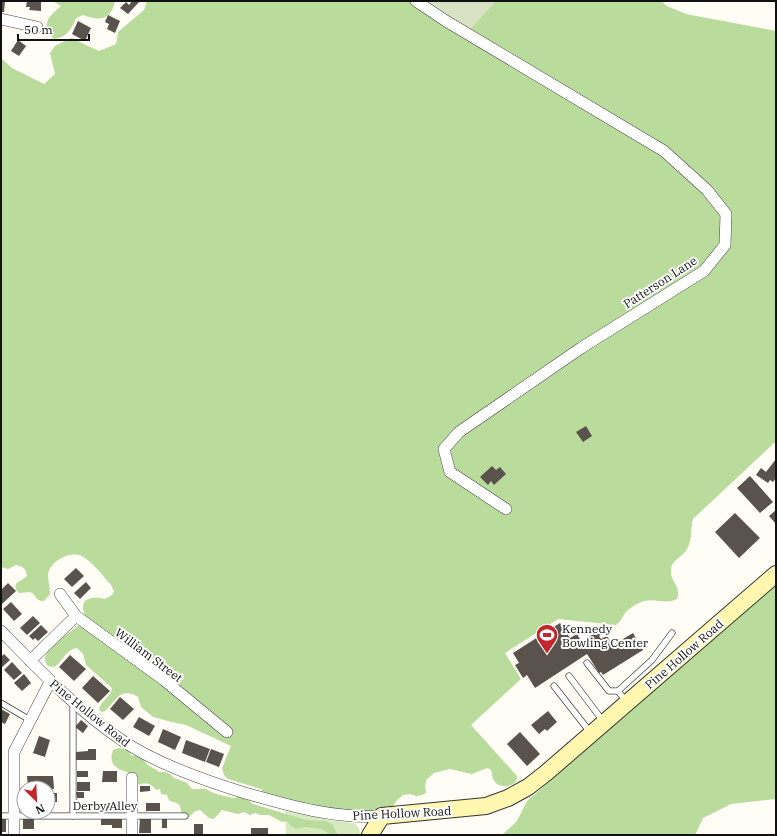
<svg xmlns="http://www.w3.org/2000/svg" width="777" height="836" font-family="'IBM Plex Serif',serif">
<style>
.green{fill:#d5ebbd}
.forest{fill:#b9dc9c}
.cemetery{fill:#d9e3c4}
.building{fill:#5a524d}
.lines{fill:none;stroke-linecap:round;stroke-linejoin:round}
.lane-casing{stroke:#444;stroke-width:7}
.street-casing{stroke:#444;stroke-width:12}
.secondary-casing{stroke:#333;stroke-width:18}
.lane{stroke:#fff;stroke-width:5.5}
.street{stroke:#fff;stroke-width:11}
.secondary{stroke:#fff6b0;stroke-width:16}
.labels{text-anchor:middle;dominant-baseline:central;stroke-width:4;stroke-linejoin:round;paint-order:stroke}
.street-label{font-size:12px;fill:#111;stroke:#fff}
.poi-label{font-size:12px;fill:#111;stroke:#fff;text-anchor:start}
</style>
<rect width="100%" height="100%" fill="#fffdf5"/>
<polygon class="green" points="285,811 328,820 354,823 359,828 360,835 286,835"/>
<g class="forest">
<path d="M53 1H115C111 21 99 21 83 15L76 18C71 30 67 37 54 39 40 25 48 17 61 6Z"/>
<path d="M147 1H661L667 6 686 14 776 31V443H774L693 519C690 529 693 539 687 549 683 557 671 560 671 570 670 583 682 586 677 599 666 605 655 598 644 601 638 603 629 608 625 613 622 618 621 621 616 625L558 619 505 653 521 679 471 725 517 776C518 788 498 790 493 779 492 777 492 773 491 770L487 768 472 774 450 769 434 773 427 779 425 785 426 793 422 795 416 796 410 794 403 795 397 800 394 805 380 815 329 813 263 793 261 789 228 779 224 775 222 768 231 746 186 725 172 722 153 717 141 707 138 697 133 694 126 693 120 695 105 711 102 712 99 710C100 701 111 697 112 688L86 665 83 654 77 648C66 649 63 662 54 667L48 666C34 651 74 631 83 622 86 615 83 613 83 606 84 596 98 597 105 599L112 595 114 591 111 585C103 576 95 565 85 558 73 548 49 561 48 575 48 579 50 589 50 594L44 601C34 601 37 594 30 592 27 592 23 593 19 593 9 582 22 582 27 576 26 569 23 566 16 565L8 569 1 567V58L12 68 44 84 55 74 50 53 55 46 71 38 99 51 116 44 118 32 144 10Z"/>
<polygon points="776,585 776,799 731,804 703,818 695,835 502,835 517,821 527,801"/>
<path d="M119 748 127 750 132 756C145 754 141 759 148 765 152 768 155 768 159 772H165L170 774 174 778 187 783 192 789H206L213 793 228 797 235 798 239 796 246 798 253 804 306 820 325 821 332 824 338 835H331L322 829 305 827 296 829 290 825 287 821 282 822 269 815H260L255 813 250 815 244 812 238 814 222 810 214 819 209 818 200 810 195 811 187 819 182 816 180 806 177 803C172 802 168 801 167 795L161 794 160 789 156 790C150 782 145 783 137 785L131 774C120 769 107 767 113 750Z"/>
</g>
<polygon class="cemetery" points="422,1 496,1 468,32"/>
<g class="building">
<polygon points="1,1 5,1 4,12 1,12"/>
<polygon points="27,1 41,1 41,11 29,10 30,7 26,7"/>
<polygon points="132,1 140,1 128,14 120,8 126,2 129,5"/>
<polygon points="108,15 120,21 115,33 107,29 109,24 105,22"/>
<polygon points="78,21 91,28 85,41 72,34"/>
<polygon points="18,40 26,46 19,56 11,51"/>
<polygon points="586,426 592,436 583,442 576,432"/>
<polygon points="776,459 776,478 773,482 770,480 768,483 756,475 761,468 766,472"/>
<polygon points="492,466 496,470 500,467 506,474 494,485 491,481 488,485 480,477"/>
<polygon points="750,476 773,502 760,513 737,488"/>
<polygon points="776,510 776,524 769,516"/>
<polygon points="735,513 760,538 739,558 715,532"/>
<polygon points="76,568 84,576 72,587 64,579"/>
<polygon points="86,582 91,588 80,599 74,593"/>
<polygon points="8,583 16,591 2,604 1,603 1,590"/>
<polygon points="11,602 22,614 14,621 3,609"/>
<polygon points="33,616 40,623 27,635 20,628"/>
<polygon points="560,623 570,638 577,634 581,641 601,630 603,633 599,636 601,639 607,636 613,645 633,633 643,650 603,675 601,672 599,673 587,654 535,688 527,675 523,678 515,665 519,663 513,653"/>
<polygon points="41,625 48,632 38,641 35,638 33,640 29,636"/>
<polygon points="4,654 10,660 1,668 1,657"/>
<polygon points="70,655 86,669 74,681 59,667"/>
<polygon points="12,662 22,673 14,680 4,670"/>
<polygon points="24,674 31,683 22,691 14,683"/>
<polygon points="93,676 110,691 98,703 82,688"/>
<polygon points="120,697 134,709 123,720 110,709"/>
<polygon points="1,709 10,714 5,724 1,722"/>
<polygon points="548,711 557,722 547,731 545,729 539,734 531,725"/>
<polygon points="139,717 155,726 149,736 133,727"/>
<polygon points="81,720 88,726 83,733 75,727"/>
<polygon points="163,729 181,737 175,750 158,742"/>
<polygon points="520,732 540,754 527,766 507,744"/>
<polygon points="39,736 50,740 45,757 33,753"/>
<polygon points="186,740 210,749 205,762 182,753"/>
<polygon points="88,749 96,749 96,760 76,760 76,752 88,751"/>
<polygon points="211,749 224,754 219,767 206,762"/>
<rect x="77" y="771" width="11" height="6"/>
<polygon points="103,771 117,771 117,782 102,782"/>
<polygon points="27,776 53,776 54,789 48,789 48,788 28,788"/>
<rect x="77" y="782" width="13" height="9"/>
<polygon points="140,786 150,786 150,791 140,792"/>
<polygon points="76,792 84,792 84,798 77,798"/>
<rect x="48" y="793" width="9" height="9"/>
<polygon points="103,803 117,803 117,810 103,811"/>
<rect x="146" y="803" width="14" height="8"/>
<polygon points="140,818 151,818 151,833 139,833"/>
<rect x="1" y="819" width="5" height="13"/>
<rect x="23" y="819" width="11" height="10"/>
<polygon points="101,819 122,819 122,828 112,828 112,825 101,825"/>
<rect x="162" y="819" width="5" height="9"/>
<rect x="194" y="824" width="9" height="11"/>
<rect x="251" y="828" width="17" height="7"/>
</g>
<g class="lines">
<g class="lane-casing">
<g id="lane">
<polyline points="587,663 609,691 618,691"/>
<polyline points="569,676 603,721"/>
<polyline points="554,686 590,732"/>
<polyline points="626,701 618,691 652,660 672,633"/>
<polyline points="73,702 73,816"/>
<polyline points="1,703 30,720"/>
<polyline points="1,816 185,816"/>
</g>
</g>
<g class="street-casing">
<g id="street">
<polyline points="416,1 446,21 664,151 707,190 726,214 725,245 704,271 581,348 459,432 444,449 450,472 506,509"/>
<polyline points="1,19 37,27"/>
<polyline points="60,594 76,616 164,680 227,732"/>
<path d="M1 631C39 670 77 710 123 741 157 764 206 781 245 793 290 806 335 819 382 816"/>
<polyline points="30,661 76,616"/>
<polyline points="132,778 132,835"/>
<polyline points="14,835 14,752 50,682"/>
</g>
</g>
<g class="secondary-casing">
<polyline id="secondary" points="370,835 382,816 486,806 508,798 528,787 546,773 776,574"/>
</g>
<use href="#lane" class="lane"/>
<use href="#street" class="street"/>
<use href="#secondary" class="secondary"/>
</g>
<defs>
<g id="stadium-pin" transform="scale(1.15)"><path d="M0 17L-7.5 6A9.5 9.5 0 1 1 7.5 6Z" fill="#c4262e" stroke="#fff"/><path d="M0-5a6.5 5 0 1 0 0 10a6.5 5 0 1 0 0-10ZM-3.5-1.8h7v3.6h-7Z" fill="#fff"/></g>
</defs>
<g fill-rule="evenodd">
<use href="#stadium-pin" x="547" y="635"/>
</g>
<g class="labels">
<g class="street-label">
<text transform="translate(660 282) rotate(-33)">Patterson Lane</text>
<text transform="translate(684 654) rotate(-41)">Pine Hollow Road</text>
<text transform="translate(149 655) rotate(37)">William Street</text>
<text transform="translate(90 713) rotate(39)">Pine Hollow Road</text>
<text x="105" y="805">Derby Alley</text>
<text transform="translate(402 813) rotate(-3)">Pine Hollow Road</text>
</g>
<g class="poi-label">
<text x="562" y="628">Kennedy<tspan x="562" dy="14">Bowling Center</tspan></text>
</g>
</g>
<rect width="777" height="836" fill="none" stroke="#111111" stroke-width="4"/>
<g transform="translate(36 800) rotate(156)"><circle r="19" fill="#ffffff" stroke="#a0a0a0"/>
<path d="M0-3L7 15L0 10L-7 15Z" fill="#c4262e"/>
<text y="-6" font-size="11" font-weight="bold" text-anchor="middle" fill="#111111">N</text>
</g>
<path d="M18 34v6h71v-6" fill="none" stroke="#111111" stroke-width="2"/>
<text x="24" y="34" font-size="12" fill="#111111" stroke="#ffffff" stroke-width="3" paint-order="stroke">50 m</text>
</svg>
